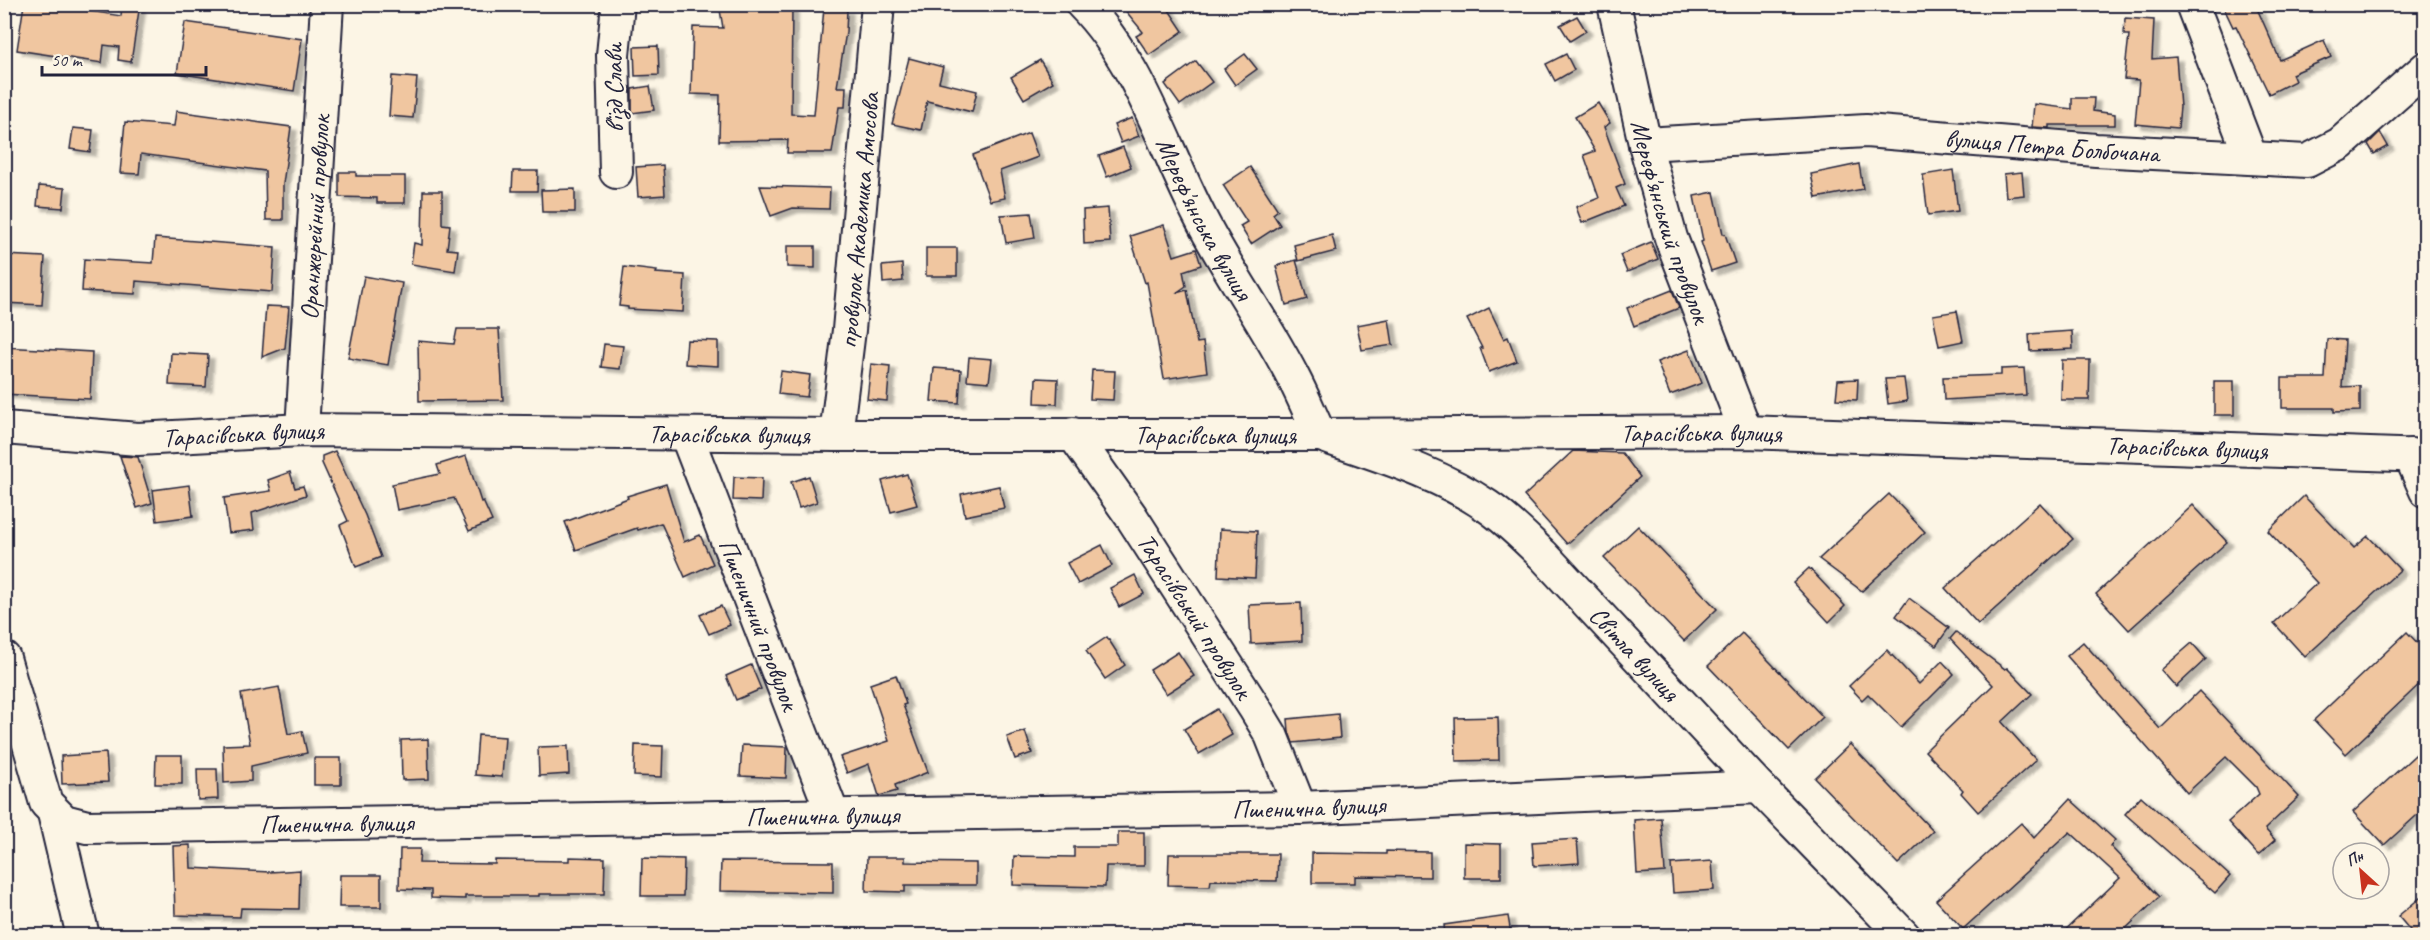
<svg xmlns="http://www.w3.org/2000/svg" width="2430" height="940" font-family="Caveat,sans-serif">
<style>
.building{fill:#f0c6a0;stroke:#22223b;stroke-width:1.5;filter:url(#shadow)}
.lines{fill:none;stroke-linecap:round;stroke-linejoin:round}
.minor-casing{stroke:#22223b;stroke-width:36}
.minor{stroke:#fcf5e5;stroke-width:32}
.labels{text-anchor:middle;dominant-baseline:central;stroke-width:4.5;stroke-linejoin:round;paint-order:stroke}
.street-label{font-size:26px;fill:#22223b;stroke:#fcf5e5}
</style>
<defs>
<filter id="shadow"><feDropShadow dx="6" dy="4" stdDeviation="1.5" flood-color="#0004"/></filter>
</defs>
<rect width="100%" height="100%" fill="#fcf5e5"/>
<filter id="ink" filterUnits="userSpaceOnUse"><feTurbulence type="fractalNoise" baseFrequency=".0167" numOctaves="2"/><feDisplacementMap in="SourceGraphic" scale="12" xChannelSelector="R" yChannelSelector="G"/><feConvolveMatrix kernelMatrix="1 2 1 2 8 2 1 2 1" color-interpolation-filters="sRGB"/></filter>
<g filter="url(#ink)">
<g class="building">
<polygon points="24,4 45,4 121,16 122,4 140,4 131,62 118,60 119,47 104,45 102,63 17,50"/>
<polygon points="719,4 792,4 791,114 814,115 824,8 847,10 846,32 837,87 846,87 845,107 839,107 832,153 787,153 788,140 719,141 720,95 691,94 693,27 723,28"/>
<polygon points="1120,4 1165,4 1183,31 1149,55 1136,36 1143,32"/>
<polygon points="2222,4 2255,4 2280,60 2324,40 2331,57 2292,74 2295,81 2269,94 2236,26 2233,27"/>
<polygon points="1577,16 1586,31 1570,41 1560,25"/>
<polygon points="2125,18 2154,20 2152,59 2176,57 2180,107 2178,128 2135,124 2139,80 2124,79 2129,35 2124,35"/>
<polygon points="185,22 302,39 294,91 177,73"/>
<polygon points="658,46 659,75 635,76 634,47"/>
<polygon points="1245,54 1257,69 1235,85 1224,69"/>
<polygon points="1566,54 1574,70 1555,81 1546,64"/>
<polygon points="909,58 943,67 939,82 977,91 972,112 927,101 921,130 892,124"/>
<polygon points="1040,60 1053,82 1024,99 1011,77"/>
<polygon points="1196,61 1212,82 1180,105 1165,84"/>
<polygon points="392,76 417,78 413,118 389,116"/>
<polygon points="650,86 654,110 632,113 632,89"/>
<polygon points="2072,98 2094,98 2093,111 2115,114 2115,125 2049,125 2049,128 2032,127 2034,104 2072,109"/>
<polygon points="1598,103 1610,123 1604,127 1625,184 1616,188 1624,206 1582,223 1576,207 1599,198 1584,155 1595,151 1575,117"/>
<polygon points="176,111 291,127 283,184 283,220 266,220 265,171 141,154 139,174 120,173 125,122 174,126"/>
<polygon points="1132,118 1139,136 1121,143 1114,125"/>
<polygon points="73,128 93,130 90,152 70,149"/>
<polygon points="2380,132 2388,146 2374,154 2368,144"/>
<polygon points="1029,133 1038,157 1000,171 1005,198 990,201 973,155"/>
<polygon points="1123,147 1131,167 1107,177 1099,156"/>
<polygon points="1859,164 1863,189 1816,198 1811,174"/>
<polygon points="663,165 665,195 638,197 636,167"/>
<polygon points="1250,167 1278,210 1273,214 1280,225 1251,244 1240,226 1247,222 1223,185"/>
<polygon points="1953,170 1958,211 1928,215 1923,175"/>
<polygon points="513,171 538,171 537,191 512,191"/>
<polygon points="339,172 356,172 356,176 405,176 405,203 377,203 377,198 339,197"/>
<polygon points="2022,172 2024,195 2006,197 2004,174"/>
<polygon points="39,186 65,188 63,208 37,206"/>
<polygon points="760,186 830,188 829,209 793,208 771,216"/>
<polygon points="575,189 575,212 542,212 541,190"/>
<polygon points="423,191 442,191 442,224 450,225 447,249 458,250 455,271 411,264 414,243 422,245"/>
<polygon points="1714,192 1723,234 1725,234 1735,263 1711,271 1701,242 1703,241 1694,196"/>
<polygon points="1108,208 1110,242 1084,244 1083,210"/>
<polygon points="1031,213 1035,238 1006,243 1001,215"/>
<polygon points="1164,225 1174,256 1196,249 1201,265 1183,271 1186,286 1176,293 1187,290 1197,343 1203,342 1207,372 1164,379 1147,282 1145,283 1130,236"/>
<polygon points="1332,235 1336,251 1298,261 1294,245"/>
<polygon points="155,238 275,247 272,292 136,281 135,294 82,291 84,259 153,263"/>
<polygon points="1651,242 1658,259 1627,272 1620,255"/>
<polygon points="787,246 815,246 815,268 787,267"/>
<rect x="926" y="248" width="31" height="28"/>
<polygon points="4,255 45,257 42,305 4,303"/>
<polygon points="1296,260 1307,299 1286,305 1276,266"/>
<polygon points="902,264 903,281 883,283 882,266"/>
<polygon points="624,267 657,271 656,273 685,275 683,312 628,309 628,307 619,306"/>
<polygon points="364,276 402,283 388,365 348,358"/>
<polygon points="1672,290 1679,308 1634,326 1627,308"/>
<polygon points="266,306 289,307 285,348 262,357"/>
<polygon points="1489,308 1504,339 1508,337 1517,361 1489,372 1480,348 1482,348 1467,319"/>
<polygon points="1957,311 1963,341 1939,346 1933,315"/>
<polygon points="1389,319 1393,345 1362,350 1357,325"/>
<polygon points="457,329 499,329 503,400 419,401 418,341 454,344"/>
<polygon points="2072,331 2073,349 2030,351 2029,334"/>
<polygon points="2327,339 2345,340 2342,387 2360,386 2360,411 2334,412 2334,408 2282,408 2282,378 2325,378"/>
<polygon points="687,340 718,341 718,366 685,364"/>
<polygon points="604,344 623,346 620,369 601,367"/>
<polygon points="4,347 92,352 90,399 4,394"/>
<polygon points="1689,350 1702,383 1670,395 1657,362"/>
<polygon points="171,353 208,355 206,387 169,385"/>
<polygon points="969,357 992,359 989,382 967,380"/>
<polygon points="2062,360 2090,360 2089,400 2061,400"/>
<polygon points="871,364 890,366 887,401 867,399"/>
<polygon points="934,368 961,370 959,403 931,401"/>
<polygon points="2024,368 2026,395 1944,400 1943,377 2001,375 2001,369"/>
<polygon points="1092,370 1115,371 1113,400 1090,399"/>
<polygon points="781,371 810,375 807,397 778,394"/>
<polygon points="1036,378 1058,379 1057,404 1035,403"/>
<polygon points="1904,378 1907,401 1888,404 1885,379"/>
<polygon points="1858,379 1857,400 1836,399 1838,380"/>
<rect x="2214" y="381" width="20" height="34"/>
<polygon points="335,451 365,515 381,557 356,567 340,525 348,521 322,463 322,456"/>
<polygon points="1573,451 1622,453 1640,477 1567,544 1524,496"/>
<polygon points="120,456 138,457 152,503 137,508"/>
<polygon points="466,456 481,502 483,501 492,521 469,531 454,498 397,510 392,484 440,474 437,465"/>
<polygon points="290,472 295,488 303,486 306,495 252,513 254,530 229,533 224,498 271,491 268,480"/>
<polygon points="907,474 917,505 891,512 882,481"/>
<polygon points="809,476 817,502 799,508 791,482"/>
<polygon points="734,477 762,478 761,501 733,500"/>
<polygon points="666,484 684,542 700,535 713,564 685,577 661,523 638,530 637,528 576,550 565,522 628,498 627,496"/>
<polygon points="189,485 193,516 157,521 153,490"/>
<polygon points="999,486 1004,508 965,516 961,494"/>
<polygon points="1889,494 1925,532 1862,591 1819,559"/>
<polygon points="2304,496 2354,548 2368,536 2400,570 2305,657 2274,623 2317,583 2268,531"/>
<polygon points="2040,503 2073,539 1978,624 1945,588"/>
<polygon points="2193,505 2227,542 2129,630 2096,594"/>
<polygon points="1638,526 1717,609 1684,641 1604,558"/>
<polygon points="1220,529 1257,531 1255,578 1218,576"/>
<polygon points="1102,545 1112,566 1078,584 1067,563"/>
<polygon points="1809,568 1845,606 1829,622 1793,583"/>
<polygon points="1135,575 1144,594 1119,607 1110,588"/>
<polygon points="1909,598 1949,628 1936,646 1896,616"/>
<polygon points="1301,603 1302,641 1251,644 1249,605"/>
<polygon points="721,606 730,625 709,634 700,615"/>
<polygon points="1956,632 2005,669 2007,668 2032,694 2002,722 2036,760 1978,812 1961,793 1963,790 1925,751 1993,685 1950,639"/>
<polygon points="2407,632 2426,652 2426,678 2346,754 2314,720"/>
<polygon points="1742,633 1823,717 1789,750 1708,666"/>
<polygon points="1107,637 1125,665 1105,679 1086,651"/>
<polygon points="2083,642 2160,729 2199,691 2299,797 2265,829 2275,840 2258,855 2228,822 2259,794 2256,787 2226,757 2187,793 2067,656"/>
<polygon points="2192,643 2206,659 2176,687 2161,670"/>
<polygon points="1887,650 1919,684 1942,661 1954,674 1901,727 1868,694 1862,700 1849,686"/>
<polygon points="1178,652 1194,676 1166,694 1150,670"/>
<polygon points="751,665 761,689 736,700 726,676"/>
<polygon points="896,675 906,704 903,705 928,772 895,785 897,791 879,796 869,764 847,773 840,757 889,741 870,684"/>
<polygon points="279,687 288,734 302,731 307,753 251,766 251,781 224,783 223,745 250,744 241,694"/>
<polygon points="1217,709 1232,735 1199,754 1184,729"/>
<polygon points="1338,714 1340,738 1293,743 1289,732 1288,719"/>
<polygon points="1498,717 1499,760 1456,761 1455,718"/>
<polygon points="1025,731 1032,753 1015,759 1007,737"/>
<polygon points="478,735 505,737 502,777 475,775"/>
<polygon points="428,739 429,779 402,780 401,740"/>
<polygon points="1850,744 1933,831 1898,864 1815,778"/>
<polygon points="635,745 663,746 662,777 634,776"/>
<polygon points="742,745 787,747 786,778 740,776"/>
<polygon points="2426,745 2426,807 2384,845 2353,812"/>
<polygon points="568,746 569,774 539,776 538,747"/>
<polygon points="106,753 108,782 62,784 61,756"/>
<polygon points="156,755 182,755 182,784 155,784"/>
<rect x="314" y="758" width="27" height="27"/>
<polygon points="197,769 217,769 218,799 198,800"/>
<polygon points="2141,796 2230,876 2215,893 2125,814"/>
<polygon points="2070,799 2115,840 2110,846 2159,897 2118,936 2059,936 2120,878 2070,832 1963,929 1936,900 2021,823 2034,838"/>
<polygon points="1661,818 1665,872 1637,874 1634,820"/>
<polygon points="1118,832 1144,832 1144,866 1106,866 1105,887 1013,885 1014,856 1074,857 1074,847 1118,847"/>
<polygon points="1577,839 1579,863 1534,866 1532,842"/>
<polygon points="1464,843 1501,844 1501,878 1464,878"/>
<polygon points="190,845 191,868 270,872 300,870 299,909 241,908 240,917 175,915 173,846"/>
<polygon points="400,849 420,849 419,863 495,864 495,860 569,861 569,857 605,858 604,894 539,894 539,896 465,896 465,899 431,898 431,890 399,889"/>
<polygon points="1386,851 1430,852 1430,877 1355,876 1355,883 1312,883 1312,853 1386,854"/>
<polygon points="1169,854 1278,854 1277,881 1211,880 1210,886 1168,885"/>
<polygon points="867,857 905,857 905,862 976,863 976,885 905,885 905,892 866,891"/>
<polygon points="642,858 684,859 683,896 641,896"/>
<polygon points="721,861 833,862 833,893 720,891"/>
<polygon points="1712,861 1714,890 1673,893 1671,864"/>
<polygon points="340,875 381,875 381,907 339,907"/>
<polygon points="2426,893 2426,936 2415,936 2398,916"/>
<polygon points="1508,916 1511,934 1445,936 1444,925"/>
</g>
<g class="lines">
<g class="minor-casing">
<g id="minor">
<path id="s1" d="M1082 4C1139 62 1163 145 1199 215 1227 271 1265 322 1293 377 1303 396 1311 416 1320 435 1377 455 1437 472 1487 506 1508 520 1525 538 1543 555L1759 787 1904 936"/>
<path id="s2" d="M1614 4 1645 144 1671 238 1746 432"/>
<polyline points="2192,4 2251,158"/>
<path id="s3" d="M1645 144 1866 131 2096 150 2307 161 2340 144 2426 68"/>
<polyline points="616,172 613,55 618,4"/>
<path id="s4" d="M4 428 138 439 302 430 836 435H1320L1746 432 2426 456"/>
<path id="s5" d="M302 430 327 4"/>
<path id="s6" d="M686 434 833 815"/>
<path id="s7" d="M1073 434 1131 516 1254 707 1271 735 1300 808"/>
<path id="s8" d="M836 435 849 330 878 4"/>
<polyline points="2410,455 2426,491"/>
<path id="s9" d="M4 658 46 803 64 821 87 827 1300 808 1759 787"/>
<polyline points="54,813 83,936"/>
</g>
</g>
<use href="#minor" class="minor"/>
</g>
</g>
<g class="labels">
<g class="street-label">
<text transform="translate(614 88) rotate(-91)">в'їзд Слави</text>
<text stroke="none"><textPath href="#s3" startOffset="408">вулиця Петра Болбочана</textPath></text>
<text stroke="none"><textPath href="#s5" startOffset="213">Оранжерейний провулок</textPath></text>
<text stroke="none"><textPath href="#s1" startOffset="248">Мереф'янська вулиця</textPath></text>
<text stroke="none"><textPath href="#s8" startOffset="216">провулок Академика Амосова</textPath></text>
<text stroke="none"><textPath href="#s2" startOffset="225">Мереф'янський провулок</textPath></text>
<text stroke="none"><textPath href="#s4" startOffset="240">Тарасівська вулиця</textPath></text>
<text stroke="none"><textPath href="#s4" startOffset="726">Тарасівська вулиця</textPath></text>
<text stroke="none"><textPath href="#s4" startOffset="1698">Тарасівська вулиця</textPath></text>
<text stroke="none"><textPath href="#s4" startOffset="1212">Тарасівська вулиця</textPath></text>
<text stroke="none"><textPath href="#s4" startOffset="2184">Тарасівська вулиця</textPath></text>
<text stroke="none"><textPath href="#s7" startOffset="219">Тарасівський провулок</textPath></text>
<text stroke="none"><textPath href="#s6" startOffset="204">Пшеничний провулок</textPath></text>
<text stroke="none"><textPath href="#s1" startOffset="885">Світла вулиця</textPath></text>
<text stroke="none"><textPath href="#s9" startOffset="1422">Пшенична вулиця</textPath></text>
<text stroke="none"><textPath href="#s9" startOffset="936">Пшенична вулиця</textPath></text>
<text stroke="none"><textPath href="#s9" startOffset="450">Пшенична вулиця</textPath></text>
</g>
</g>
<rect width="2430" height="940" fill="none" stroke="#fcf5e5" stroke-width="24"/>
<rect x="12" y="12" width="2406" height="916" fill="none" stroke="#22223b" stroke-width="2" filter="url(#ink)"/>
<g transform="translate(2361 871) rotate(333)"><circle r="28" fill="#fcf5e5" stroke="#a5a1a1" stroke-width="1.5"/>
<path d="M0-4.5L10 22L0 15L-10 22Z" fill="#c8321e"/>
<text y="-9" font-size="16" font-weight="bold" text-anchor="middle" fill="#22223b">Пн</text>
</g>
<path d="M42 66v9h164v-9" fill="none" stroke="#22223b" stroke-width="3"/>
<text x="51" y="66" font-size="18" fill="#22223b" stroke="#fcf5e5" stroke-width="4.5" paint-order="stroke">50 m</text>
</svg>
